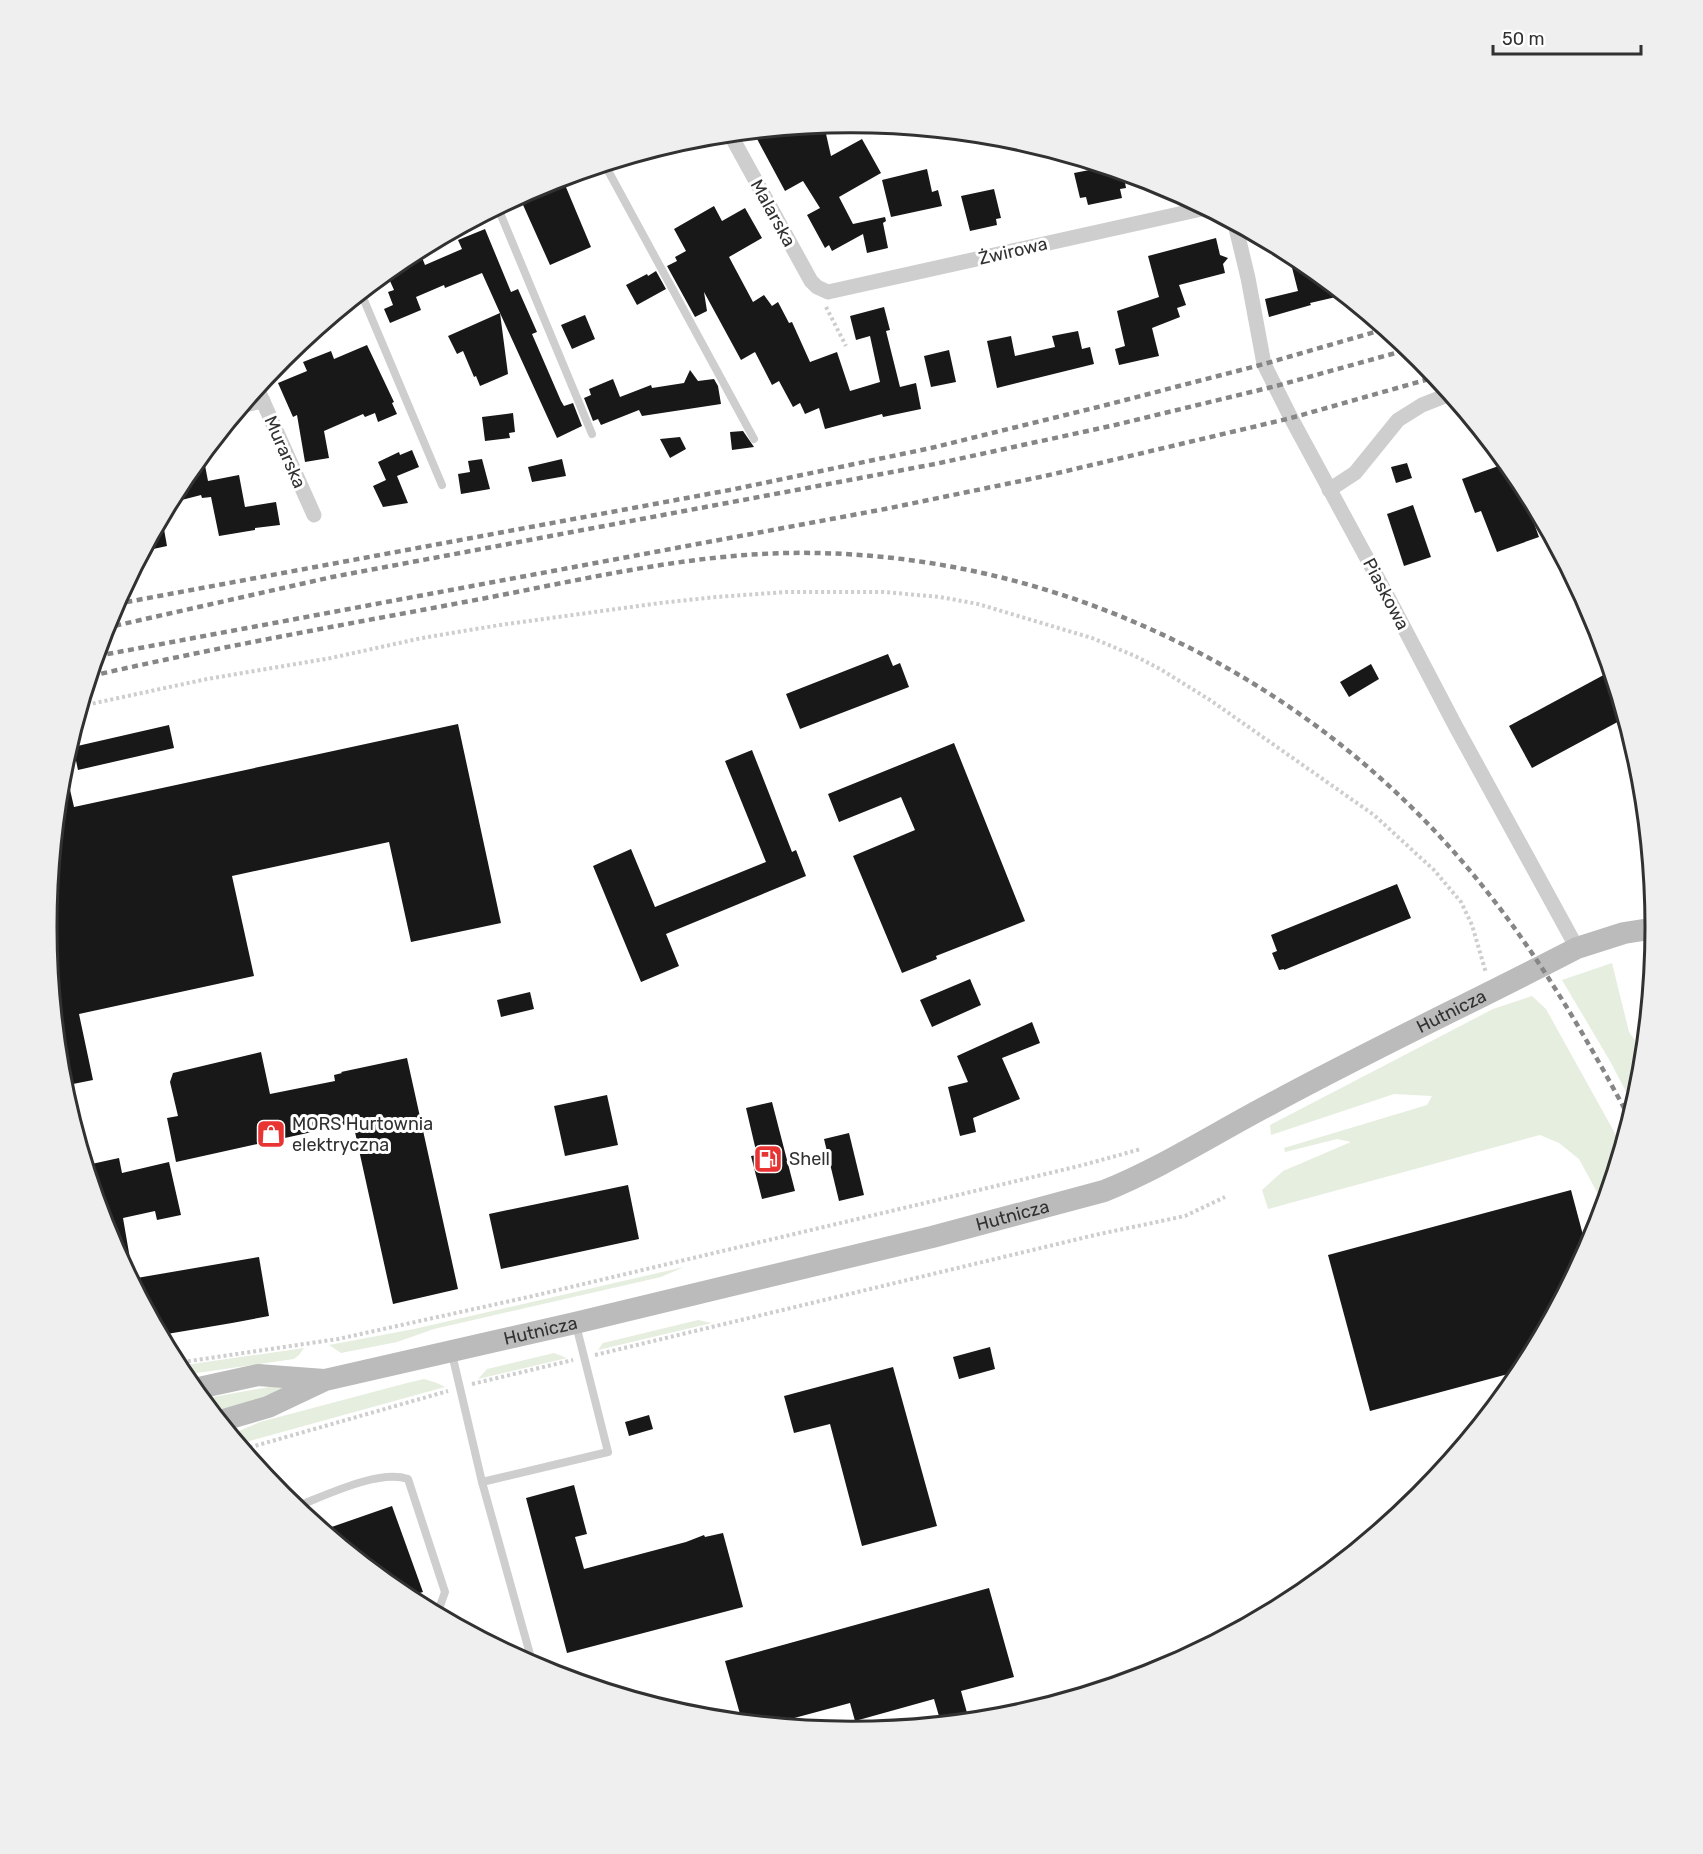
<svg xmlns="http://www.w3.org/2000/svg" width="1703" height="1854" font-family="Rubik,sans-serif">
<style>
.green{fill:#e6eedf}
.building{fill:#181818}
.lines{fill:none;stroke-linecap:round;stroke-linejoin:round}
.path{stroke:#cecece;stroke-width:4;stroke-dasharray:3 3;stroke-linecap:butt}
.service{stroke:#cecece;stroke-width:8}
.minor{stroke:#cecece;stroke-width:15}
.secondary{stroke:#bbb;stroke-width:22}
.rail{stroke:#868686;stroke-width:4.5;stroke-dasharray:6 4.5;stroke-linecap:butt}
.labels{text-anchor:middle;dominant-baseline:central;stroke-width:6;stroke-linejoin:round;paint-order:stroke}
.street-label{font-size:18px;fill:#313131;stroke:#fff}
.poi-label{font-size:18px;fill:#313131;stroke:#fff;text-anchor:start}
.rim{fill:none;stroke:#313131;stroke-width:3}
</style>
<rect width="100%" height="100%" fill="#fff"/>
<g class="green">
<polygon points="1612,963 1629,1032 1644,1053 1641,1084 1634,1107 1610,1061 1562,980"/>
<polygon points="1532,996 1546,1009 1622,1146 1604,1205 1579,1159 1559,1143 1540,1135 1268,1209 1262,1190 1283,1171 1351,1142 1337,1139 1285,1152 1284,1148 1427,1105 1432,1096 1394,1094 1271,1135 1270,1125 1493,1009"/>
<polygon points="684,1267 661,1277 434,1329 397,1342 341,1353 329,1345 414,1329"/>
<polygon points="698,1320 712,1323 598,1350 603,1343"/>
<polygon points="304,1348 299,1355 294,1359 183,1375 178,1366"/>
<polygon points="554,1353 567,1358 478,1379 487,1369"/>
<polygon points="424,1379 437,1383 445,1387 239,1444 232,1434 260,1422 407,1383"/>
<polygon points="308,1380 308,1386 213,1412 202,1399"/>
</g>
<g class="building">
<polygon points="824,125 831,156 862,139 881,173 839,197 853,224 885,217 886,221 883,223 888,248 867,253 863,234 832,251 829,245 825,248 807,215 820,208 803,181 785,191 756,137 796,127"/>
<polygon points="1105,167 1123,172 1126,188 1120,189 1122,198 1088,205 1086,197 1080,198 1074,173"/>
<polygon points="927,169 932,192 938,190 942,206 891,217 882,180"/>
<polygon points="554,180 555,184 563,180 591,247 550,265 519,196 544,183"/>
<polygon points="994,189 1001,218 996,219 997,225 970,231 961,196"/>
<polygon points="714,206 722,221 745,208 762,238 729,257 753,302 764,295 772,306 778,302 789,323 792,322 810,362 837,352 850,391 880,382 870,336 856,340 850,316 884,307 890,330 886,331 900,387 916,383 921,409 883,417 882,414 825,429 819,408 805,414 800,403 793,407 779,381 772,385 755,352 741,360 704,292 707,311 695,317 667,266 677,261 675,257 686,251 674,229"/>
<polygon points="485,229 511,292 518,289 537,332 532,334 561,401 564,406 573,403 582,426 557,438 500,313 508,374 480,386 476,376 474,377 463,351 457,354 448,336 500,313 482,273 445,288 444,285 416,297 421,310 390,323 384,309 393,305 388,292 394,290 386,272 405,257 419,250 425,265 462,249 458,240"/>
<polygon points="1216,238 1220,255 1228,258 1223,264 1225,273 1179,285 1186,305 1177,308 1180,317 1152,328 1159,356 1119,365 1115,349 1125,346 1117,311 1159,297 1148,256"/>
<polygon points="1288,252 1299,258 1334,286 1336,297 1310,303 1311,305 1269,317 1265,299 1298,291"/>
<polygon points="656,271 666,289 637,305 626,285 647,274 648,276"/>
<polygon points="585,315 595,339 572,349 561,325"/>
<polygon points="1078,331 1082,349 1090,347 1094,364 997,388 987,341 1011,336 1015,356 1055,347 1052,336"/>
<polygon points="367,345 394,402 392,403 397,414 378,422 375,413 365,417 363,414 324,431 329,458 305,462 297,415 293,417 278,383 307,371 303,362 331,351 334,359"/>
<polygon points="949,350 956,382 931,387 924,356"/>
<polygon points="690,370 698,381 714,379 718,386 721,404 642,416 639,410 601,425 598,419 593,421 584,398 591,395 589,389 613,379 620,397 651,385 652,388 684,383"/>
<polygon points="513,413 515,432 509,433 510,438 485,441 482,417"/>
<polygon points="743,431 754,447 732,450 730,432"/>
<polygon points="680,437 686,449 670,458 660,439"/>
<polygon points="412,450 419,467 397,476 408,503 383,507 373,486 386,480 378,462 399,452 400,455"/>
<polygon points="203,455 208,481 239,475 245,507 276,502 280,525 255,528 255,530 219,536 211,497 202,498 201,495 170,503 182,479"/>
<polygon points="482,459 490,489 461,494 458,474 470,472 468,461"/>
<polygon points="562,459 566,476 532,482 528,467"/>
<polygon points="1407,463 1412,478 1396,483 1391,467"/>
<polygon points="1507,463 1521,480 1529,494 1524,496 1539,537 1497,552 1481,511 1475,513 1462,479"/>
<polygon points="1413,505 1431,557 1404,566 1387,514"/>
<polygon points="162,518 167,546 144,551 152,536"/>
<polygon points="888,654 893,666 900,663 909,687 800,729 786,694"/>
<polygon points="1371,664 1379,679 1349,697 1340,682"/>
<polygon points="1611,671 1625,718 1532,768 1509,726"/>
<polygon points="458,724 501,923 411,942 389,842 232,876 254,976 79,1014 93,1080 63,1086 46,927 63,768 65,768 74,807"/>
<polygon points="169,725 174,748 78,770 73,747"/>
<polygon points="954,743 1025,921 936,956 937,959 902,973 853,856 915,830 901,797 839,822 828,794"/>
<polygon points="752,750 792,852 796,850 806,876 666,934 679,966 641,982 593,866 631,849 655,907 766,862 725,761"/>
<polygon points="1397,884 1411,918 1284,970 1284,969 1279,970 1272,953 1277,951 1271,935"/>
<polygon points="970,979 981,1005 932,1027 920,1000"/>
<polygon points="530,992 534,1009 501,1017 497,1000"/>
<polygon points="1032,1022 1040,1043 1002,1058 1020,1099 973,1118 976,1132 960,1136 948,1087 968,1082 957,1056"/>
<polygon points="261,1052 270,1094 335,1081 334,1075 342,1073 341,1072 407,1058 458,1289 393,1304 353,1123 176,1162 167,1118 178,1116 170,1082 173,1073"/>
<polygon points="607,1095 618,1145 565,1156 554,1106"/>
<polygon points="772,1102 795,1191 762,1199 751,1156 757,1155 746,1108"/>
<polygon points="849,1133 864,1195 839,1201 824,1139"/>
<polygon points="119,1158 122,1173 169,1162 181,1215 157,1220 155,1211 123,1218 133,1276 130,1277 108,1235 87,1165"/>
<polygon points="628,1185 639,1239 501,1269 489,1214"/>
<polygon points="1571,1190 1587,1250 1523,1370 1370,1411 1328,1255"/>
<polygon points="259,1257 269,1316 232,1323 161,1335 131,1279"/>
<polygon points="990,1347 995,1369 959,1379 953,1357"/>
<polygon points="893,1367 937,1526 862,1546 830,1424 794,1433 784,1396"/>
<polygon points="649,1415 653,1429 629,1436 625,1422"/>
<polygon points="574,1485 587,1534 575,1537 584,1569 686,1542 704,1535 705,1537 723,1533 743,1607 567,1653 526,1498"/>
<polygon points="392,1506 423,1592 406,1597 323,1530"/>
<polygon points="989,1588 1014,1677 961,1691 969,1720 941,1723 934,1699 855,1721 850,1703 772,1724 742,1721 725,1661"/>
</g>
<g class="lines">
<g class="path">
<polyline points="826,307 846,346"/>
<polyline points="81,706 207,679 331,658 422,638 500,625 660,603 716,597 786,592 884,592 940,597 978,604 1092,638 1135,656 1160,669 1210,700 1374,815 1434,870 1461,902 1472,925 1486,973"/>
<polyline points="595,1355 1095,1235 1185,1216 1225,1197"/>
<polyline points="176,1363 338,1339 533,1296 929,1202 1083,1165 1141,1149"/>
<polyline points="472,1384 573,1360"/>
<polyline points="244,1449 448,1391"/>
</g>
<g class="service">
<polyline points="605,165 754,439"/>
<polyline points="498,208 592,434"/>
<polyline points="361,293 442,485"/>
<polyline points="452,1354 482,1482 533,1665"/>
<polyline points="482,1482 608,1452 576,1325"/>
<path d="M295 1507C325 1496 378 1469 408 1479L445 1592 440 1606 432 1611"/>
</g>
<g class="minor">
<polyline points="730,134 811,281 817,287 828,292 1206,208"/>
<polyline points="1235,224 1248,278 1264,364 1291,418 1389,599 1456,727 1577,948"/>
<polyline points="257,388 314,515"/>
<polyline points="244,405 263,401"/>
<polyline points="1329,490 1355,473 1398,420 1422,405 1450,394"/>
</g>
<g class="secondary">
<polyline points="194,1389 258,1375 324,1380"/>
<path id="s1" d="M220 1421 268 1407 325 1380 575 1323 932 1237 1104 1191C1161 1168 1214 1134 1269 1105 1370 1050 1475 1001 1577 948L1624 933 1656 928"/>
</g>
<g class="rail">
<polyline points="116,604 735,489 931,448 1106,405 1264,364 1385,329"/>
<polyline points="105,628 332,577 935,464 1115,425 1276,386 1410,349"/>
<polyline points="97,656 885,509 1045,476 1291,418 1436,377"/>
<path d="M91 676C222 646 354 623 486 598 585 579 686 555 787 553 1050 548 1310 674 1476 878 1537 952 1585 1035 1630 1119"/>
</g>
</g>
<defs>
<g id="shop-square" transform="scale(1.5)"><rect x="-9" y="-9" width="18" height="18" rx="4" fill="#e83433" stroke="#fff"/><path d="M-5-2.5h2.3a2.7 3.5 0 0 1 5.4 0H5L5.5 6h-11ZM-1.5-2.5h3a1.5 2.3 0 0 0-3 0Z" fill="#fff"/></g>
<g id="fuel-square" transform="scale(1.5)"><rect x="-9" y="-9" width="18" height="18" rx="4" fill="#e83433" stroke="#fff"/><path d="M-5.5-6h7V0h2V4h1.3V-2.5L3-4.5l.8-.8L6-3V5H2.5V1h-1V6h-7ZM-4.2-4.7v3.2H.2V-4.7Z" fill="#fff"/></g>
</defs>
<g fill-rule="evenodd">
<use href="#shop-square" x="271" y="1134"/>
<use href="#fuel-square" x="768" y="1159"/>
</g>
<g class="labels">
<g class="street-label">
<text transform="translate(773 213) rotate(61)">Malarska</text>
<text transform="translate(1013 251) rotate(-13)">Żwirowa</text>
<text transform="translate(285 452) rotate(66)">Murarska</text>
<text transform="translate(1386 594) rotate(62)">Piaskowa</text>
<text stroke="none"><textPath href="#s1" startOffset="1306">Hutnicza</textPath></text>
<text stroke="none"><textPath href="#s1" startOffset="820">Hutnicza</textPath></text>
<text stroke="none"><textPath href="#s1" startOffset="334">Hutnicza</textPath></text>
</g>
<g class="poi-label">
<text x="292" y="1124">MORS Hurtownia<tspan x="292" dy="21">elektryczna</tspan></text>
<text x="789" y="1159">Shell</text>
</g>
</g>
<path d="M0 0H1703V1854H0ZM57 927a794 794 0 1 1 1588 0a794 794 0 1 1-1588 0Z" fill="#efefef" fill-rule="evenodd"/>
<path class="rim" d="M57 927a794 794 0 1 1 1588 0a794 794 0 1 1-1588 0Z"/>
<path d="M1493 45v9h148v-9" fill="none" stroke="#313131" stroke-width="3"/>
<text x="1502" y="45" font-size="18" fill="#313131" stroke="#ffffff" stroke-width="4.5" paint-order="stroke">50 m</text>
</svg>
